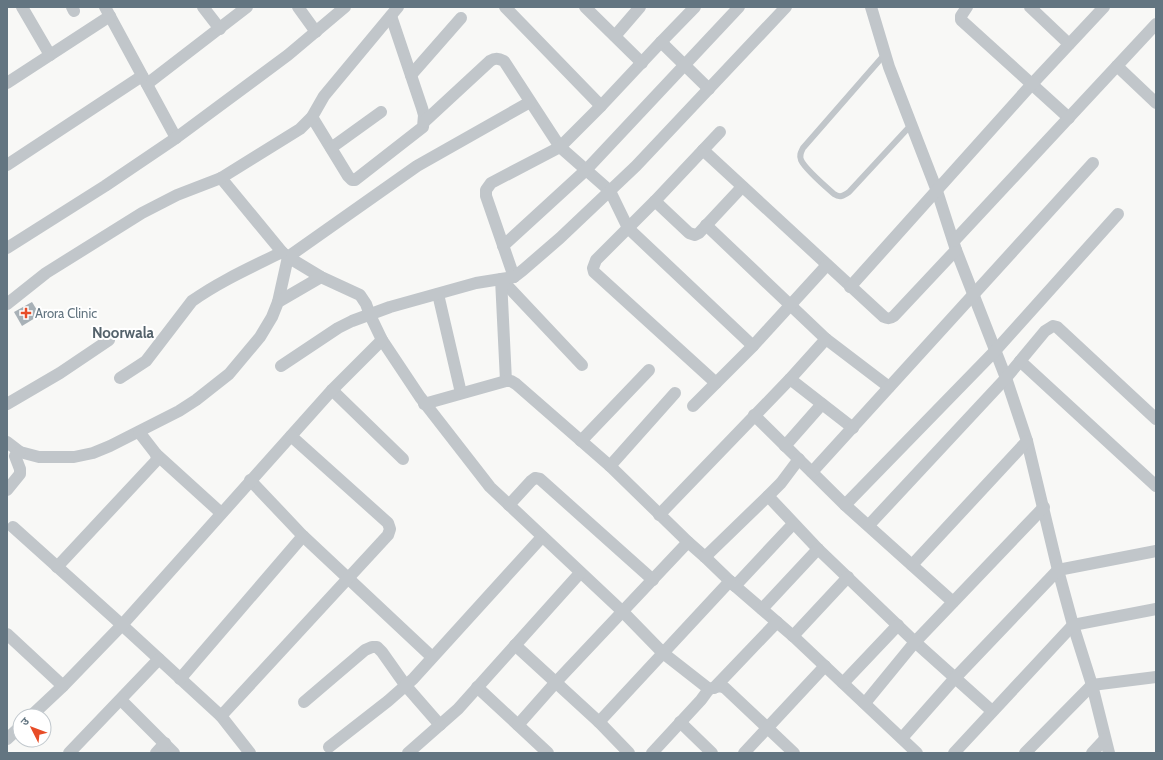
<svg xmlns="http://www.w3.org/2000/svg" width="1163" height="760" viewBox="0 0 1163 760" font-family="Cabin,'Noto Sans Devanagari',sans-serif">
  <rect width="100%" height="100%" fill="#f8f8f6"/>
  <polygon fill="#a8b1b7" points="32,302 40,315 22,326 14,312"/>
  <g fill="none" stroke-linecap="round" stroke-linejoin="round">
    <path stroke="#c1c6ca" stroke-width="6" d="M885 54 803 148C801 152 799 155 801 160 805 169 826 187 834 194 840 198 843 196 849 192L911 125"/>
    <g stroke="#c1c6ca" stroke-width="12">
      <polyline points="22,7 50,55"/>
      <polyline points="72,7 74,11"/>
      <polyline points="105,7 176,138"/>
      <polyline points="203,7 220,29"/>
      <polyline points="298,7 316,32"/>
      <polyline points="505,7 601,106"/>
      <polyline points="585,7 642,63"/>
      <polyline points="871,7 889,67 937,191 956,250 1006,378 1027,441 1058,570 1073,625 1092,685 1109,753"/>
      <polyline points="967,7 961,16 961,20 1069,118"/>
      <polyline points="1030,7 1069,44"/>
      <polyline points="615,36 640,7"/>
      <polyline points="661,42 709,89"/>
      <polyline points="1117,66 1156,103"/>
      <polyline points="411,75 461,18"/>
      <polyline points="7,83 110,16"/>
      <polyline points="147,84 247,7"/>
      <polyline points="312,117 348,176 352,180 355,180 423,127 424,115 422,108 391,16"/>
      <path d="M424 122 490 61C495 58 498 58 504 61L560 147 610 191 628 228 753 346"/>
      <polyline points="331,148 381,112"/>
      <path d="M703 150 884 317C888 319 890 319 894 316L956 250"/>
      <polyline points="7,165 142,76"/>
      <polyline points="221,178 282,252 288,257 321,277 360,295 366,304 370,315 382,340 420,397 490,487 623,612 663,653 709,689 701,700 652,753"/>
      <polyline points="655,201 689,233 695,235 699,233 742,187"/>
      <polyline points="706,225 826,339 889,387"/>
      <polyline points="954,241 1156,24"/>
      <polyline points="503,246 586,170 739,7"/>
      <polyline points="7,248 105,186 176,138 288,55 345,7"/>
      <polyline points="514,277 486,196 486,190 491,183 560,147 601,106 661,42 695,7"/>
      <polyline points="850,287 1032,84 1104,7"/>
      <polyline points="438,294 461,393"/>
      <polyline points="278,302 288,257 417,166 530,102"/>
      <polyline points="7,304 46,273 142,213 177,195 221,178 300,129 312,117 324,96 398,7"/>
      <polyline points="1020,361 1156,486"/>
      <polyline points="281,366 338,328 352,321 390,307 476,283 501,279 582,365"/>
      <path d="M120 378 146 361 192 301C220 281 252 267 282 252"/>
      <polyline points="790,379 853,428"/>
      <polyline points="506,381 501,279 514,277 523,270 560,238 636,166 786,7"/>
      <polyline points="716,383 594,272 593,268 596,260 655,201 720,132"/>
      <polyline points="332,390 403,459"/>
      <polyline points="7,404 60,373 109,340"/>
      <polyline points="424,404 506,381 511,381 516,384 610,466 688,542 705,557 735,586 793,636 917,753"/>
      <polyline points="693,406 753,346 827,265"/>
      <polyline points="754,415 845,505 953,602"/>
      <polyline points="581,441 649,370"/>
      <polyline points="7,442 20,452 39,457 74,457 93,453 110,446 179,411 196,400 229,374 260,337 272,317 278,302 321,277"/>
      <polyline points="785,446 822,404"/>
      <polyline points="156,454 221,513"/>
      <polyline points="610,466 675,393"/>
      <polyline points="812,472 1093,163"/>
      <polyline points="250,480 303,536 432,657"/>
      <polyline points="7,490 20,474 20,469 15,456 20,452"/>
      <polyline points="768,496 818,549 915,642 992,711"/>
      <polyline points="509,505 531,481 535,478 540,479 653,580"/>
      <polyline points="845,505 995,351 1118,214"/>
      <polyline points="659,515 790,379 826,339"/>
      <polyline points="869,525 1006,378 1045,331 1053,326 1057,327 1156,419"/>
      <polyline points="13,527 122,625 221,716 250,753"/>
      <polyline points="705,557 768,496 781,483 799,459"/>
      <polyline points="912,565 1027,441"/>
      <polyline points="57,567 155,462 157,459 156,454 139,432"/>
      <polyline points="735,586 793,524"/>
      <polyline points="762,609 818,549"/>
      <polyline points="7,634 63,686"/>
      <polyline points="793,636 848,577"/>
      <polyline points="515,645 599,722 629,753"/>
      <polyline points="180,679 303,536"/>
      <polyline points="843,683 898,625"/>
      <polyline points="477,687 548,753"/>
      <polyline points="714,688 777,622"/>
      <polyline points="709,689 720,686 725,688 794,753"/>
      <polyline points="121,700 174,753"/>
      <polyline points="304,702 365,650 372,647 377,647 382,652 406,686 440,725"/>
      <polyline points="865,703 915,642 1044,507"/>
      <polyline points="31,716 63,686 122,625 332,390 382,340"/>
      <polyline points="221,716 388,535 390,529 388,523 291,436"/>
      <polyline points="599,722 730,581"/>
      <polyline points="680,722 712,753"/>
      <polyline points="518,725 556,682 688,542"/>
      <polyline points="902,738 955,678 1058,570 1156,551"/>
      <polyline points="7,739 20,727"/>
      <polyline points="329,747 388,701 413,679 542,537"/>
      <polyline points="69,753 159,659"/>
      <polyline points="156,753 165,743"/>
      <polyline points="408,753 458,709 580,573"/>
      <polyline points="744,753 825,666"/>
      <polyline points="954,753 1073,625 1156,609"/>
      <polyline points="1025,753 1092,685 1156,677"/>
      <polyline points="1092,753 1105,739"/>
    </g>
  </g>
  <path fill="#e74c27" stroke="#fff" stroke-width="1.5" d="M24 307h4v4h4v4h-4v4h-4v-4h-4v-4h4z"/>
  <g text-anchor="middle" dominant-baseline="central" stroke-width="4" stroke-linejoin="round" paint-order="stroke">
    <g font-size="13" fill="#637581" stroke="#fff" text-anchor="start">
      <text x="35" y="313">Arora Clinic</text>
    </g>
    <g font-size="15" font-weight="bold" fill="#55636c" stroke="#fff">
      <text x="123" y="333">Noorwala</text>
    </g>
  </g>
  <rect width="1163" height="760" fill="none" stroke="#637581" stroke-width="16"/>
  <g transform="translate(32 728) rotate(312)"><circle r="19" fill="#ffffff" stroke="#c1c8cd"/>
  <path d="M0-3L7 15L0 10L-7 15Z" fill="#e74c27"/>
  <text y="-6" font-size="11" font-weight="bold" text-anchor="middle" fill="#637581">उ</text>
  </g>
</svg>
